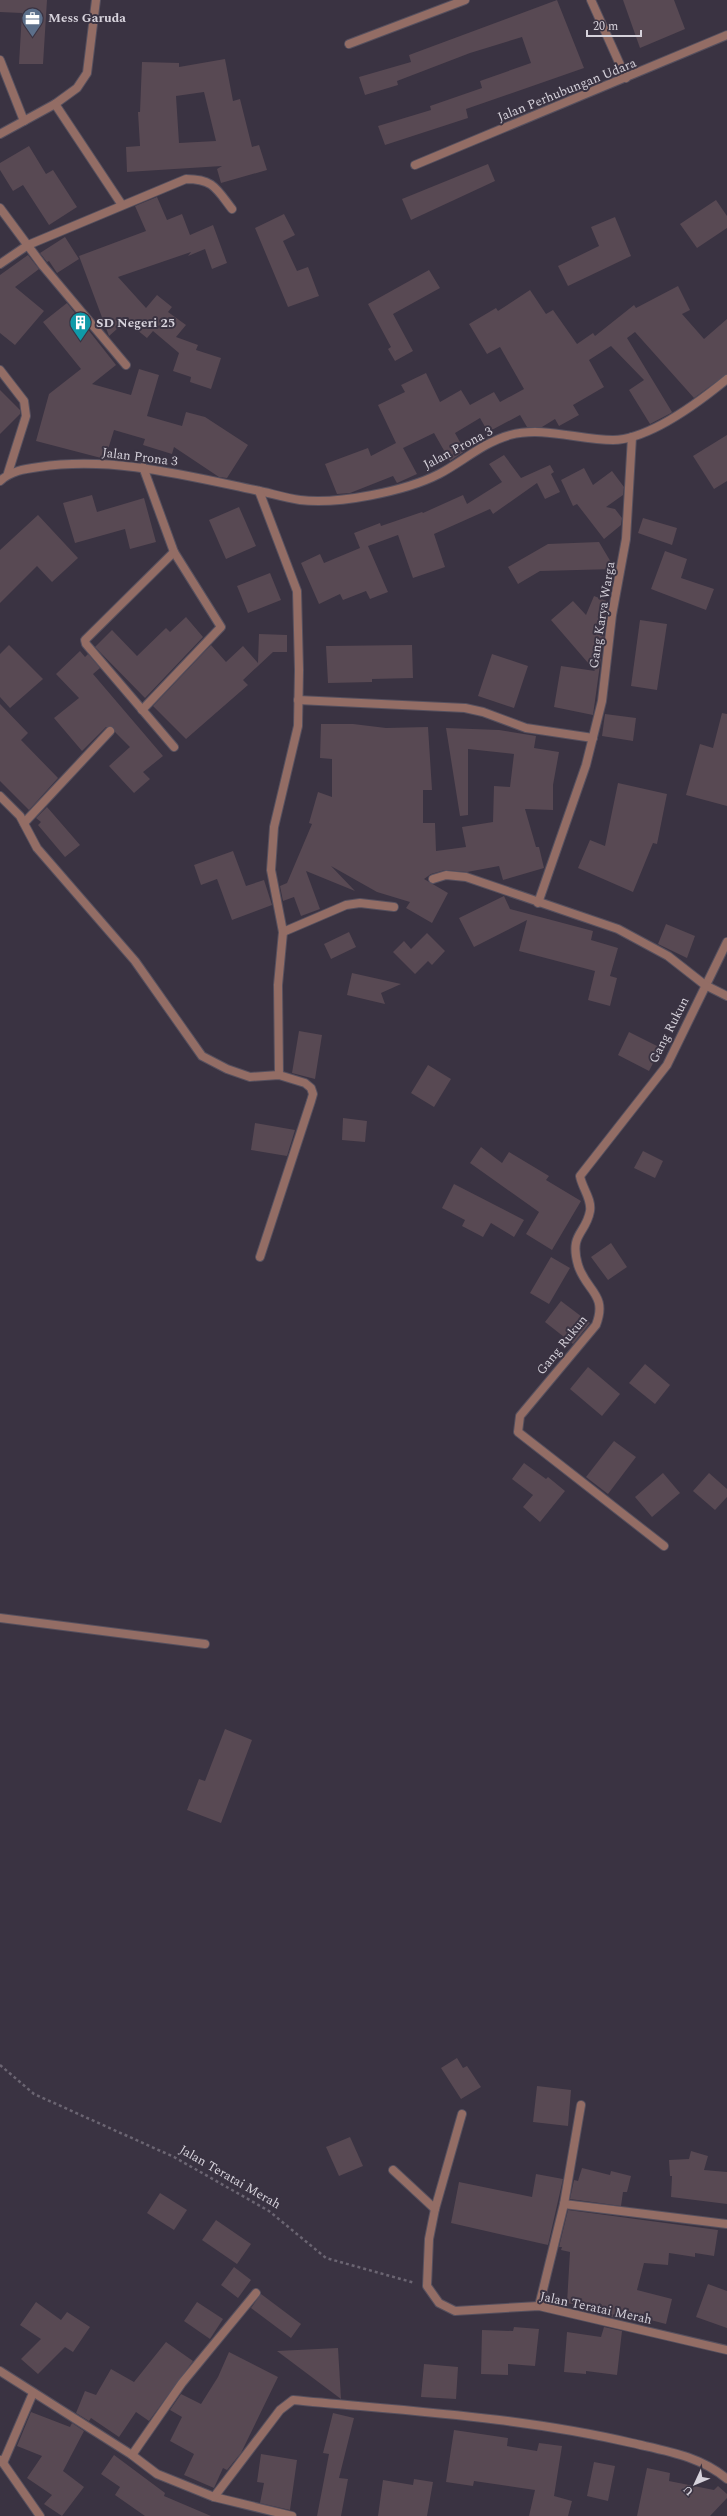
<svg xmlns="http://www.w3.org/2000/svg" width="727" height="2516" viewBox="0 0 727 2516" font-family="Spectral,serif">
  <rect width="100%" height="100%" fill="#3a3342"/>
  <g fill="#584953" fill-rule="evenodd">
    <polygon points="0,0 47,0 43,64 19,64 22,13 0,12"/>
    <polygon points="557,0 584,68 466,109 468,118 385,145 378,126 431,110 430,106 482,88 480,81 531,63 522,37 470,53 397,81 398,85 365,95 359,77 411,62 409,55"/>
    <polygon points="623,0 674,0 685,29 640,48"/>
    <path d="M225 59 233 101 240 99 252 147 259 145 267 170 221 183 217 169 222 166 127 172 126 147 140 146 138 112H140L142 62 179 63V67ZM204 92 216 141 179 143 176 96Z"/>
    <polygon points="29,146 46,174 53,170 77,207 49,225 23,185 13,191 0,170 0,163"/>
    <polygon points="488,164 495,181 411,220 402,199"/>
    <polygon points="157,197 167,220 182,214 190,235 213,225 227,263 212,269 205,249 188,256 191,252 118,277 146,308 157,295 172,307 168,312 186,325 176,337 198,345 196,350 221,358 211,389 190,382 191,377 173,371 179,353 153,331 147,338 126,321 109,336 79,256 146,231 135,206"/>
    <polygon points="716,200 727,216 727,228 697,248 680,224"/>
    <polygon points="284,214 295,235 283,241 297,271 308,267 319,296 288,307 255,228"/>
    <polygon points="615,217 631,256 568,286 558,266 599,246 591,227"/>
    <polygon points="65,237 79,259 57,273 49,261 47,262 40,253"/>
    <polygon points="28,255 39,269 15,287 44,311 15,345 0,333 0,275"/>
    <polygon points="429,270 440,288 393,314 413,351 395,361 388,349 391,347 368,304"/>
    <polygon points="678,286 690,310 682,314 704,339 727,319 727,374 694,398 635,332 627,338 672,412 671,413 650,424 629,390 644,380 611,346 589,360 604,387 573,405 579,415 559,426 555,419 542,427 527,427 520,415 488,432 480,418 455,433 465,451 450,461 434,433 403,448 417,474 397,483 393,476 350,493 337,494 325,464 368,448 371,456 396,443 378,405 405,392 401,385 426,373 440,402 461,390 470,405 494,392 500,402 524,389 500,347 487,354 469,324 496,308 498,311 530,290 546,314 553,310 577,344 593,333 595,336 634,305 636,308"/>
    <polygon points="67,303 116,365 92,384 131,395 139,369 159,375 147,416 182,426 186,412 205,417 248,445 227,478 219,477 174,447 172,454 143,445 145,439 114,430 105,459 36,441 49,394 81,369 43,322"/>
    <polygon points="0,390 20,410 20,414 0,434"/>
    <polygon points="727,435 727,481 714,489 693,456"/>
    <polygon points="504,455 521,478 550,465 554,472 551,474 560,492 545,499 537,483 493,514 490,509 434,534 445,567 413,578 398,535 368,546 388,592 370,599 366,591 343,600 340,594 319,604 301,563 320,554 324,563 360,548 354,533 380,523 381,526 422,512 423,513 463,495 467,504 502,482 489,464"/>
    <polygon points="584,468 593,485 612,471 624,487 623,495 606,507 615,509 622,518 621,525 604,539 577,504 573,506 561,480"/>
    <polygon points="92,495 97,512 144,498 156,542 130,549 125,529 75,543 63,503"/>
    <polygon points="239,507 256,546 226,559 209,520"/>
    <polygon points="38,515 78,558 52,582 37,566 0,603 0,550"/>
    <polygon points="643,518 677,528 672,545 638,533"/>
    <polygon points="599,542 615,569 540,571 518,584 508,567 548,544"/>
    <polygon points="665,551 687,559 681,578 714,589 706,610 651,589"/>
    <polygon points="270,573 281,600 248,613 237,586"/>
    <polygon points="594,596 609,602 606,620 600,636 604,636 593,715 554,707 561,666 595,671 551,620 573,601 586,615"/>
    <polygon points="186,617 203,637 145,698 95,647 112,630 137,656 166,628 170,632"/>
    <polygon points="640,620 667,624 657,690 631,686"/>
    <polygon points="259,634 287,635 287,652 273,652 243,680 248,685 186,739 153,706 211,645 226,662 243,646 258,663"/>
    <polygon points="9,645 43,679 10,708 0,697 0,654"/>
    <polygon points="412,645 413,678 372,679 372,682 328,683 326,646"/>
    <polygon points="80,651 85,657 88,654 100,668 93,674 163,756 143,772 150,779 134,793 109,766 130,747 115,732 113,727 106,727 82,751 54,718 79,698 56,674"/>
    <polygon points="492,654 528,666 514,708 478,696"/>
    <polygon points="0,704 28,733 21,740 58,778 29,810 0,781"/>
    <polygon points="722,713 727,714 727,806 686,795 700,744 713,748"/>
    <polygon points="605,714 636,718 633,741 602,736"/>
    <polygon points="321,724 353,724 386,728 428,727 432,790 423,790 423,823 435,823 436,851 466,847 462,827 493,822 494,786 510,787 514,754 468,749 468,815 460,816 446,728 499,730 536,736 534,748 559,752 553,785 553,810 525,809 536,847 539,847 544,868 503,880 499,866 467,872 445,870 431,874 424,879 448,893 432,923 406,908 410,902 377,892 331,866 355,891 306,871 320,909 301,916 294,897 283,901 280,886 287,883 312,824 309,823 318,792 332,797 332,759 320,758"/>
    <polygon points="618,783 667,794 657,844 653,843 633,892 578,868 590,840 605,846"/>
    <polygon points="47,807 80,845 65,857 38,825 41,822 36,818"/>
    <polygon points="233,851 246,886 264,880 272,905 232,920 217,879 201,885 194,865"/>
    <polygon points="504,896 510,909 593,931 591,940 618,948 610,976 617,978 610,1006 588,1000 595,971 519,951 527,920 474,947 459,918"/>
    <polygon points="666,924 695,936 687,958 658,944"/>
    <polygon points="349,932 356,947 331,959 324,944"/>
    <polygon points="427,933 445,951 432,965 428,961 415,974 393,952 404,941 411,949"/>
    <polygon points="352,973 401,984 381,993 385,1004 347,995"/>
    <polygon points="299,1031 322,1035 315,1079 292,1073"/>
    <polygon points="629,1032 661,1048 649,1071 618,1055"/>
    <polygon points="428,1065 451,1079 434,1107 411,1093"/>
    <polygon points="343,1118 367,1121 365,1142 342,1140"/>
    <polygon points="255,1123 295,1130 287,1156 251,1150"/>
    <polygon points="481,1147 502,1163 509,1152 549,1176 546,1180 581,1201 552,1250 526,1234 539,1212 470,1163"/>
    <polygon points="643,1151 663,1161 655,1178 634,1168"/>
    <polygon points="454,1184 524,1220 514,1237 491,1223 483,1237 462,1226 465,1220 442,1208"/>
    <polygon points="611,1243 627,1267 608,1280 591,1257"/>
    <polygon points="551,1257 570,1268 549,1304 530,1293"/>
    <polygon points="561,1301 590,1323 573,1344 545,1322"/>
    <polygon points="645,1364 670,1385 655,1404 629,1383"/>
    <polygon points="588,1367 620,1394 602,1416 570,1389"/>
    <polygon points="614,1441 636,1457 608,1494 586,1477"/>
    <polygon points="524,1463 546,1479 548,1477 565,1491 540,1522 523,1507 533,1495 512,1479"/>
    <polygon points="663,1473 680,1493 652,1517 635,1497"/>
    <polygon points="709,1473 727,1489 727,1497 715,1510 693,1491"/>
    <polygon points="225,1729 252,1740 221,1823 187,1810 199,1779 205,1781"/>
    <polygon points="457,2058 463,2068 467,2066 481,2087 461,2099 441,2068"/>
    <polygon points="537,2086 571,2090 568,2126 533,2122"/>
    <polygon points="350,2137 363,2166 339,2176 326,2147"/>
    <polygon points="691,2151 708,2156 704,2170 727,2172 727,2204 671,2197 672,2176 670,2176 669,2160 689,2159"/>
    <polygon points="582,2168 610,2175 611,2171 631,2176 627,2192 623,2192 621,2206 570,2199 574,2180 578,2181"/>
    <polygon points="536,2174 563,2179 548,2245 451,2223 459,2182 532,2197"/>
    <polygon points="160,2193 187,2210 174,2230 147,2213"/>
    <polygon points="568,2210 718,2230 714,2256 695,2253 695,2257 669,2253 668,2265 644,2263 637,2290 672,2299 666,2324 631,2315 631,2318 624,2316 624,2320 606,2316 608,2310 567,2303 570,2252 561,2250 562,2247 559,2247"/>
    <polygon points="216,2220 251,2244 237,2264 202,2240"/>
    <polygon points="234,2267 251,2280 238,2298 221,2285"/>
    <polygon points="708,2284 727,2291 727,2328 696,2317"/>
    <polygon points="261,2294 301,2324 291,2338 251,2308"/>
    <polygon points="36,2302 61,2320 67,2312 90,2327 73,2352 65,2347 38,2374 21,2359 41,2339 20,2325"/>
    <polygon points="197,2302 223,2319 210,2339 184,2321"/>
    <polygon points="514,2327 539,2329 535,2366 508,2364 508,2375 481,2374 482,2330 513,2331"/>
    <polygon points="604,2327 622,2331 617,2375 586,2371 586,2374 564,2372 567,2332 601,2337"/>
    <polygon points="166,2342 193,2361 149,2421 136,2412 119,2437 91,2418 89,2421 76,2413 85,2391 96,2395 111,2369 134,2382"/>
    <polygon points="338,2348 341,2399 277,2351"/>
    <polygon points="229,2352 278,2377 241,2453 227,2470 223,2468 214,2488 184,2475 194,2454 170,2441 182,2417 170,2410 181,2394 201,2404 218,2377"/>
    <polygon points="424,2364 458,2367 456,2399 421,2397"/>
    <polygon points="31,2412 70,2427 72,2423 84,2431 63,2471 84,2487 62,2516 44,2504 52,2495 27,2478 42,2456 17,2446"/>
    <polygon points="333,2413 354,2418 339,2478 348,2479 341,2516 317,2516 329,2454 323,2453"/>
    <polygon points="454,2430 508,2438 507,2446 537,2451 539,2443 562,2446 554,2496 572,2501 568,2516 529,2516 535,2490 474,2481 473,2486 446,2482"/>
    <polygon points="261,2454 297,2460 290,2510 260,2503 264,2483 257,2482"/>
    <polygon points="114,2455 165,2493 164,2496 211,2516 145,2516 115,2495 120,2487 101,2474"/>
    <polygon points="594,2462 615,2466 608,2501 587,2496"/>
    <polygon points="647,2468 670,2473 669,2481 714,2490 718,2486 727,2494 727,2498 710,2516 637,2516"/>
    <polygon points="414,2479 433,2482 427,2516 378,2516 383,2480 413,2485"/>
  </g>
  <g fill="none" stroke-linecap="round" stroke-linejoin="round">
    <defs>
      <g id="lane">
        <polyline points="298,700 465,708 483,712 526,728 593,738"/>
        <polyline points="538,903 586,765 602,701 612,615 626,539 632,437"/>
        <path d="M664 1546 518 1432 520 1416 596 1325C608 1294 586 1291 578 1265 569 1233 586 1234 590 1211 592 1199 582 1188 580 1176L667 1065 727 942"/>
        <polyline points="0,1618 205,1644"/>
      </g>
      <g id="street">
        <polyline points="591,0 626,78"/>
        <polyline points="349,44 465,0"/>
        <polyline points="0,60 24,121"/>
        <polyline points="55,104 77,88 87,73 96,0"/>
        <polyline points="0,134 55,104 122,205"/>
        <polyline points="415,165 727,35"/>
        <polyline points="0,208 43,266 126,365"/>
        <path d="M0 264 28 245 186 179C213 179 216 188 232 209"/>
        <polyline points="0,370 24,401 26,416 8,473"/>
        <path d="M0 481C11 471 24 469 39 467 111 456 184 475 255 490 270 493 285 498 300 500 337 505 406 491 439 474 462 462 484 442 510 435 543 426 579 440 613 440 650 439 699 402 727 379"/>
        <polyline points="259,491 297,591 299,670 298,726 274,827 271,870 283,932 278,985 279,1075"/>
        <polyline points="142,710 221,627 174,552 143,467"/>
        <polyline points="174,747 86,644 85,640 174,552"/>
        <polyline points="0,796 20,816 37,848 135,961 202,1056 227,1069 250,1077 279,1075 305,1083 311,1088 313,1094 311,1101 260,1257"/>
        <polyline points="24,823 110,731"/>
        <polyline points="433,879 446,875 466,877 618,929 668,956 705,985 727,996"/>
        <polyline points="283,932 346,905 360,903 394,907"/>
        <polyline points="462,2114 435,2209 429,2239 427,2286 439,2303 455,2311 539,2306 727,2350"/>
        <polyline points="393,2170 435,2209"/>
        <polyline points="564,2204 727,2224"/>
        <polyline points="539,2306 564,2204 581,2105"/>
        <polyline points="0,2371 132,2455 157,2474 214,2497 292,2516"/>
        <polyline points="132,2455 182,2383 256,2293"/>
        <polyline points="1,2460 40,2516"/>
        <polyline points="3,2463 33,2393"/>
        <path d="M214 2497 280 2410 293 2400C407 2411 521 2417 632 2443 666 2451 700 2456 727 2479"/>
      </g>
    </defs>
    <use href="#lane" stroke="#56505e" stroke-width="10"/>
    <use href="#street" stroke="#56505e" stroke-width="10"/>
    <polyline stroke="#6b6572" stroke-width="2.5" stroke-dasharray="3 3" stroke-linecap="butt" points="0,2065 34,2094 174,2157 269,2211 326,2258 415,2283"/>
    <use href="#lane" stroke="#936d65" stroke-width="8"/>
    <use href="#street" stroke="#936d65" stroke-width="8"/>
  </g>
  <defs>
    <symbol id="office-pin" viewBox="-11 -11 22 30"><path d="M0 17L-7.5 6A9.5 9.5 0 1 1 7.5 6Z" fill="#5c6f8a" stroke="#3a3342"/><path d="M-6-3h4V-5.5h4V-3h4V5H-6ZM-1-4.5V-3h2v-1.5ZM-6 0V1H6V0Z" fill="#fff"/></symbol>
    <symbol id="building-pin" viewBox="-11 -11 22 30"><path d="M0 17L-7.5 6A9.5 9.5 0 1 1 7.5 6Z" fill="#0f9aa8" stroke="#3a3342"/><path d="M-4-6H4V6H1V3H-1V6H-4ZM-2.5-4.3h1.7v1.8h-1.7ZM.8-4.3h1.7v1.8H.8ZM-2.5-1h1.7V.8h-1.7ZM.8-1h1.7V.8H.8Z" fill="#fff"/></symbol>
  </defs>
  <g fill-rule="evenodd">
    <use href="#office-pin" x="20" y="6" width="25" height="34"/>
    <use href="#building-pin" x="68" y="310" width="25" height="34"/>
  </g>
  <g text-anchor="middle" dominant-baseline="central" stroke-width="4" stroke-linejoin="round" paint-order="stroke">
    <g font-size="13" font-weight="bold" fill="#d6d2db" stroke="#3a3342" text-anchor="start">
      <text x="48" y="18">Mess Garuda</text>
      <text x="96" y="323">SD Negeri 25</text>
    </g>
    <g font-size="13" fill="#d6d2db" stroke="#3a3342">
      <text transform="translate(567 90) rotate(-22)">Jalan Perhubungan Udara</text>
      <text transform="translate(458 448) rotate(-28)">Jalan Prona 3</text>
      <text transform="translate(140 457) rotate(7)">Jalan Prona 3</text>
      <text transform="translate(602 615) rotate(-81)">Gang Karya Warga</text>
      <text transform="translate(669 1030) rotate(-63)">Gang Rukun</text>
      <text transform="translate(562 1345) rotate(-51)">Gang Rukun</text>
      <text transform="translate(230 2177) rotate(30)">Jalan Teratai Merah</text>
      <text transform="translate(596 2308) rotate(12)">Jalan Teratai Merah</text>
    </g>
  </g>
  <g transform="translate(695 2484) rotate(226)" stroke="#3a3342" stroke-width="3" paint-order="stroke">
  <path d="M0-3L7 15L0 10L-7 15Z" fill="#d6d2db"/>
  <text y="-6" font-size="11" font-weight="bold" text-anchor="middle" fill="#d6d2db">U</text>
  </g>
  <path d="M587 30v6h54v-6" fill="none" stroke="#d6d2db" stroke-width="2"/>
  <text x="593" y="30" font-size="12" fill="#d6d2db" stroke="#3a3342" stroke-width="3" paint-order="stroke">20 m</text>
</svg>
